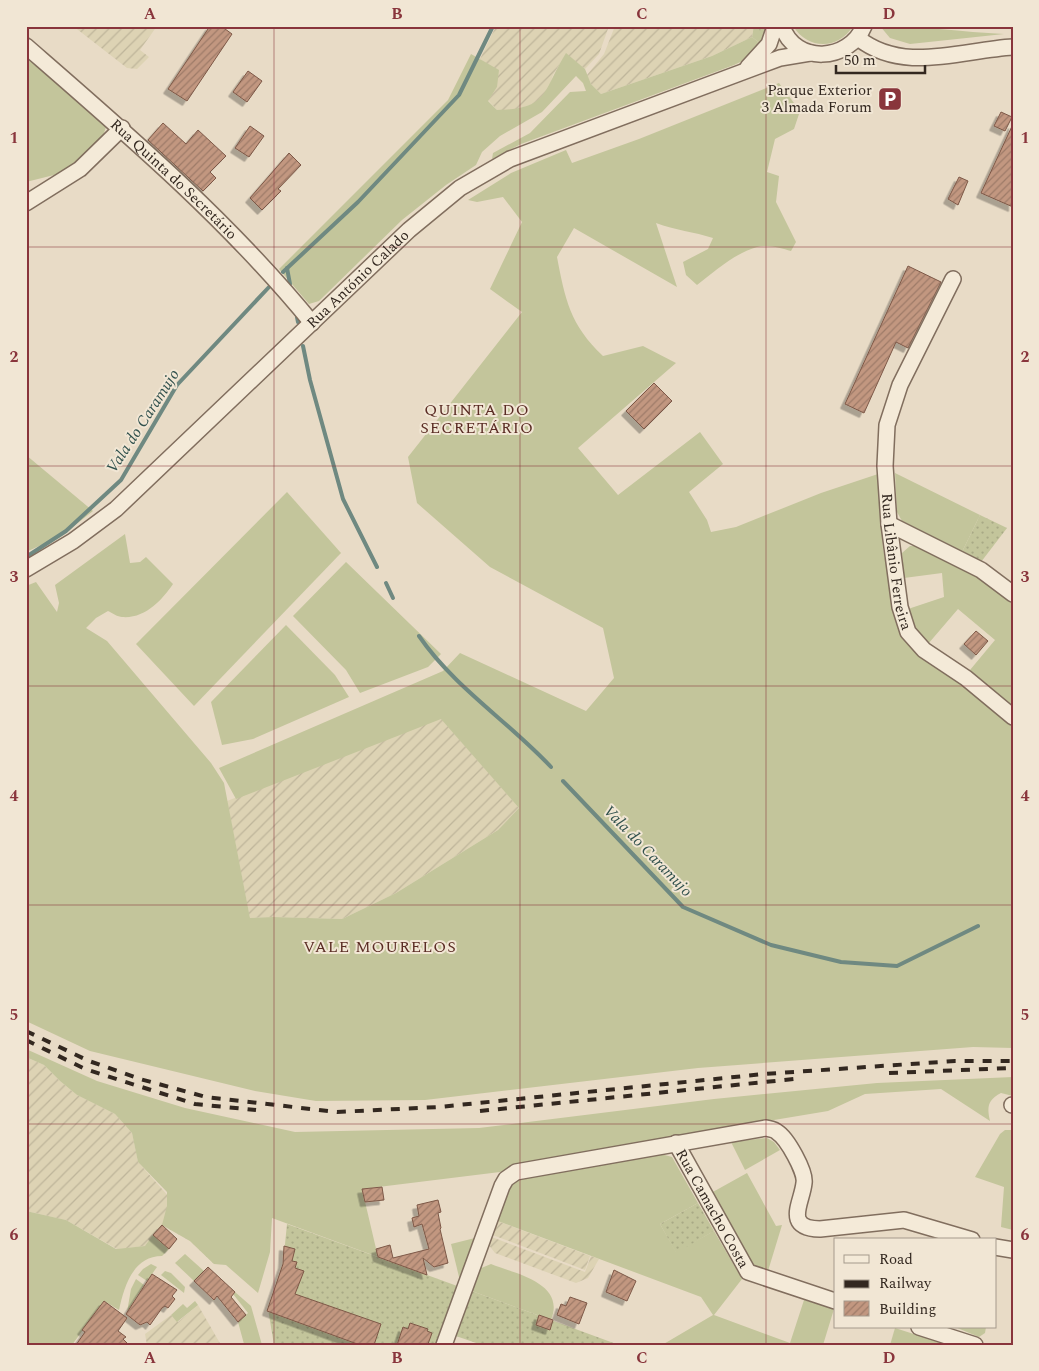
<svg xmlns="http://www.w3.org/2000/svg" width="1039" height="1371" viewBox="0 0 1039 1371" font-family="Spectral,serif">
  <defs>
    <pattern id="farmland-furrows" width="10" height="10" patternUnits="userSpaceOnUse" patternTransform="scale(1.25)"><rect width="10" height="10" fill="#ddd3b4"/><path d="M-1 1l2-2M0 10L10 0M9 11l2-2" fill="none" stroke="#beb59a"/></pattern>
    <pattern id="forest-crowns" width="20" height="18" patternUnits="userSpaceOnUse" patternTransform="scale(1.25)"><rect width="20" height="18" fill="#c3c59b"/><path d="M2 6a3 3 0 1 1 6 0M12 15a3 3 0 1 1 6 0" fill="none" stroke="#a8a985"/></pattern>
    <pattern id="garden-dots" width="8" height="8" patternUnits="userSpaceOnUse" patternTransform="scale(1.25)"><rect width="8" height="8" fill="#c3c59b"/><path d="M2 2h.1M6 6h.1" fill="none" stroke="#a8a985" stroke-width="1.8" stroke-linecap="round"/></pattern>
    <pattern id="building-hatch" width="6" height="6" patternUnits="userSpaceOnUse" patternTransform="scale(1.25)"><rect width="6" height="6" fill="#c29780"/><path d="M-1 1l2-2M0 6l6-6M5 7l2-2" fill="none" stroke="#9e7b68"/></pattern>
    <filter id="shadow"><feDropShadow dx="-4.5" dy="4.5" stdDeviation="0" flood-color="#0004"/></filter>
  </defs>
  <rect width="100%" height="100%" fill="#e8dbc6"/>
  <g fill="url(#farmland-furrows)">
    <polygon points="73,26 157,26 140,50 149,57 137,69 127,68"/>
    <polygon points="496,26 609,26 599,54 585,69 566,54 553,75 548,91 536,103 515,110 497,110 488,100 497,87 496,76 480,59"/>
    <polygon points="615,26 754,26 752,37 712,56 601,94 591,84 587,75 604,54"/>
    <polygon points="441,718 519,808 498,830 396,893 342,919 273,917 250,918 227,801"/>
    <polygon points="26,1057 44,1065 60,1081 77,1095 115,1114 132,1133 138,1162 186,1216 214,1264 190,1241 162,1225 146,1246 117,1249 66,1220 26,1211"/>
    <polygon points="495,1220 590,1256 585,1270 490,1234"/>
    <polygon points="489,1236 585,1272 591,1256 599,1259 588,1278 576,1283 495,1253 488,1244"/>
    <polygon points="198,1305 221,1345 147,1345 145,1334 171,1315 178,1322"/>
  </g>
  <g fill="#c3c59b">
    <path d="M793 26H853C838 50 808 50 793 26Z"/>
    <path d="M880 26C922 26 962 32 1004 34L910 44 890 38Z"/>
    <path d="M752 37 762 45 747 59 734 65 521 144 492 159 493 153 530 133 570 92 586 91 583 83 576 76 542 112 500 136 482 152 476 165 446 185 402 220 319 301 309 304 279 269 448 100 471 54 499 70 497 87 488 101 497 110C550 109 542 91 566 53L585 69 591 84 601 94 712 56Z"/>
    <polygon points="26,55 107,124 102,139 66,172 26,182"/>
    <path d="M779 83 800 111 794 129 775 139 767 172 779 176 776 202 796 242 791 251C781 248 768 244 757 247 735 253 714 272 697 285L686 275 683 262 708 249 713 238C694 232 675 230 656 223L677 287 574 228 557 257C565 299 570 325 603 356L643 346 676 363 578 448 618 495 700 432 723 464 689 492 707 520 711 532 736 527 821 493 878 474 883 549 900 633 913 650 941 665 1013 722V1048L973 1047 698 1068 425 1100 316 1101 255 1091 90 1051 26 1021V586L36 582 57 612 59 603 55 585 125 534 130 563 140 562 146 557 173 584C162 600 145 619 122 617 118 617 112 613 108 611L96 618 86 628 107 641 211 763 224 783 250 918 273 917 342 919 396 893 498 830 519 808 441 719 236 799 219 768 443 671 460 653 586 711 614 678 603 628 490 567 417 503 408 457 522 312 490 289 522 222 503 197 477 202 468 200 511 173 566 150 572 163 639 139Z"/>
    <polygon points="26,455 93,511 61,536 26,552"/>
    <polygon points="895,473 980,515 962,552 902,521 897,512"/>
    <polygon points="287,492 341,553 194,706 136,644"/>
    <polygon points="910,546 917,546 973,574 1013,604 1013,706 970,670 995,640 958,609 928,644 916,631 908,609 944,597 942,573 904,578 902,553"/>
    <polygon points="346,562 441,654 428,667 360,693 346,670 293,616"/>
    <polygon points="286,625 335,675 349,697 253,739 222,745 211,702"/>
    <path d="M26 1049 97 1081 185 1108 295 1132 479 1128 714 1099 877 1083 1013 1077V1096L1001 1093C987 1100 987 1108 990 1121L941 1089 865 1094 828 1111 612 1147 608 1150 500 1172 362 1189 378 1257 272 1218 270 1252 258 1293 226 1265 214 1264 190 1241 162 1225 167 1206V1192L138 1162 132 1133 115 1114 77 1095 60 1081 44 1065 26 1057Z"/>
    <polygon points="1005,1130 1013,1130 1013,1230 1001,1227 1004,1187 975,1177 1000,1134"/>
    <polygon points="767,1138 774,1142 780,1150 745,1170 731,1142"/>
    <polygon points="661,1154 672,1157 698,1203 660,1224 676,1252 714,1231 742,1279 714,1315 790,1343 804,1300 834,1309 823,1345 662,1345 713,1315 701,1297 495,1220 511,1180"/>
    <polygon points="747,1173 776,1226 782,1225 768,1271 753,1265 711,1193"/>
    <path d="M26 1211 66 1220 116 1249 145 1246 153 1235 169 1249 162 1256C133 1256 124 1287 119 1310L104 1301 72 1345H26Z"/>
    <polygon points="475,1238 477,1242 461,1285 451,1244"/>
    <polygon points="185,1254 204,1271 194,1281 175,1263"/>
    <polygon points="151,1264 157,1267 147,1281 138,1275 143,1269"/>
    <path d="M491 1264C516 1274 566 1283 551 1320L469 1290 479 1269Z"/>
    <polygon points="165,1271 171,1273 185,1287 184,1293 161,1275"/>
    <polygon points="136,1279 144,1285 127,1312 131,1289"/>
    <polygon points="235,1292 251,1306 262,1345 244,1344 238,1322 248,1313 233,1294"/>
    <polygon points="195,1301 198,1305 177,1322 171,1315 183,1304 187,1308"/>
    <polygon points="955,1327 986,1327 985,1333 979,1337"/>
    <polygon points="895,1328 948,1345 890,1345"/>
  </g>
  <polygon fill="url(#forest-crowns)" points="754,26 769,26 762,45 752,37"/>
  <g fill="url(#garden-dots)">
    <polygon points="980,515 1007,528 981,562 962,552"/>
    <polygon points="698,1203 714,1231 676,1253 660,1224"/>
    <polygon points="287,1224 460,1287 439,1345 274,1345 268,1309 283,1264"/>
    <polygon points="469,1290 619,1345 482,1345 453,1335"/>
  </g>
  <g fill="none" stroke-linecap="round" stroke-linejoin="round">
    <g stroke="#6f8981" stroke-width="4">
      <polyline points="287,268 290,284"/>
      <polyline points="283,272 358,202 459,95 493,26"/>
      <polyline points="297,317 298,322"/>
      <polyline points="303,346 310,380 343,499 377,567"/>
      <polyline points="26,557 66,531 121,480 177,385 270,286"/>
      <polyline points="386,583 393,598"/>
      <path d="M419 636C454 687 509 722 551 767"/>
      <polyline points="563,781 683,907 771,945 841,962 897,966 978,926"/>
    </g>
  </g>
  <g fill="url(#building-hatch)" stroke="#7d5847" filter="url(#shadow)">
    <polygon points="210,26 221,26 232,34 187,101 168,89"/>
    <polygon points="248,71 262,81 247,102 233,92"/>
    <polygon points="1001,112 1012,117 1005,131 994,126"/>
    <polygon points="163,123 186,144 198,130 226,156 210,172 216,178 203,191 148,140"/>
    <polygon points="1013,124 1013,207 981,193"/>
    <polygon points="250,126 264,136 249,157 235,148"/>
    <polygon points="289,153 301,165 278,189 281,191 262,210 250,198"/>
    <polygon points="959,177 968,181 958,205 948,199"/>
    <polygon points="908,266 941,282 908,348 896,342 864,413 845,404"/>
    <polygon points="654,383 672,401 644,429 626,411"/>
    <polygon points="976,631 988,641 976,655 964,644"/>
    <polygon points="382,1187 384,1200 365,1202 362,1189"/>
    <polygon points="438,1200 441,1212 438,1213 441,1228 440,1229 448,1263 434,1267 423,1258 427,1275 378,1257 376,1249 390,1245 393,1258 429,1249 422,1224 414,1227 412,1218 419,1216 417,1205"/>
    <polygon points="162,1225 177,1239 169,1249 153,1235"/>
    <polygon points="284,1246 295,1249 292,1261 297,1262 295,1268 304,1271 295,1294 381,1324 374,1345 360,1345 267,1311 283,1264"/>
    <polygon points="208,1267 235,1292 231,1297 246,1315 238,1322 217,1296 214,1300 194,1281"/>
    <polygon points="614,1270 636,1281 627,1301 606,1292"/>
    <polygon points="152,1274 177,1290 172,1296 175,1299 168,1308 165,1306 162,1308 150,1325 147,1322 140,1325 126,1314"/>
    <polygon points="570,1297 587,1303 579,1324 557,1315 561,1304 566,1306"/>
    <polygon points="104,1301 127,1318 118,1331 126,1337 123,1339 129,1345 76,1345 85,1332 82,1330"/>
    <polygon points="539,1315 553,1320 550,1330 536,1325"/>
    <polygon points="410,1323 428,1329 427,1331 432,1333 428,1344 397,1345 403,1327 408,1329"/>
  </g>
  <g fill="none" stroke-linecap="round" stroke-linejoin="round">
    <defs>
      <g id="minor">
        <path d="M782 26C795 65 849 62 864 26"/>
        <path d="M858 38C903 74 961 50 1013 47"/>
        <path id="s1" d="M26 46C126 133 228 220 312 323"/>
        <polyline points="748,67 769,44 775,26"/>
        <polyline points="26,203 80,169 122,128"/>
        <path id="s2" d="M953 279 900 385 887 425 885 466 889 524 900 607 908 632 924 650 966 678 1013 717"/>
        <polyline points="889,524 981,570 1013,594"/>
        <path id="s3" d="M26 569 73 541 116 509 409 230 460 188 510 159 780 58 810 53"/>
        <polyline points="1012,1105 1013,1105"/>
        <path id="s4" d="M676 1143 748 1272 835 1301"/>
        <polyline points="995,1247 1013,1250"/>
        <polyline points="919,1327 975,1345"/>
        <path d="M444 1345 502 1186 506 1179 516 1172 766 1128C770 1129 774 1129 777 1132 787 1138 806 1172 804 1183 802 1203 783 1228 820 1229L904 1220 972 1240"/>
      </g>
    </defs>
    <use href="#minor" stroke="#816e5e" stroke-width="18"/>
    <use href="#minor" stroke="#f4ead8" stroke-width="15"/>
    <g stroke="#332820" stroke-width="4" stroke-dasharray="9 9" stroke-linecap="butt">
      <polyline points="26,1031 89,1061 140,1079 206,1097 337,1112 439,1107 764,1074 955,1061 1013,1061"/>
      <polyline points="26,1040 85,1069 195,1104 256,1110"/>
      <polyline points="889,1073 1011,1068"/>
      <polyline points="480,1111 794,1079"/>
    </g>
  </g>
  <path fill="none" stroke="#89353c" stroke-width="1" stroke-opacity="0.55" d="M274 26V1345M520 26V1345M766 26V1345M26 247H1013M26 466H1013M26 686H1013M26 905H1013M26 1124H1013"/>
  <defs>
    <symbol id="parking-square" viewBox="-11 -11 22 22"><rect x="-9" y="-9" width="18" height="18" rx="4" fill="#89353c" stroke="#f1e6d4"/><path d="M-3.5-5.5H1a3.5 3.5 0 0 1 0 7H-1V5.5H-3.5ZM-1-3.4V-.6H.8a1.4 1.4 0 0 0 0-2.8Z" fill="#fff"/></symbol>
  </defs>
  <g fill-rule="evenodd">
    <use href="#parking-square" x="876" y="85" width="28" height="28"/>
  </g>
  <g text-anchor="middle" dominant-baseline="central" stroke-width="4" stroke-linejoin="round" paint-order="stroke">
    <g font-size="15" fill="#332820" stroke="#f1e6d4" text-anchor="end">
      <text x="872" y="90">Parque Exterior<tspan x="872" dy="17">3 Almada Forum</tspan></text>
    </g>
    <g font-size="15" fill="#332820" stroke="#f1e6d4">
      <text stroke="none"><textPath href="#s1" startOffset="199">Rua Quinta do Secretário</textPath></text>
      <text stroke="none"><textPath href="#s3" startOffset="442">Rua António Calado</textPath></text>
      <text stroke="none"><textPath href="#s2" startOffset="298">Rua Libânio Ferreira</textPath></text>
      <text stroke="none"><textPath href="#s4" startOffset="75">Rua Camacho Costa</textPath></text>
    </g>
    <g font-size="16" letter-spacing="1" fill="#5a2c24" stroke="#f1e6d4">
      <text x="477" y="410">QUINTA DO<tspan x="477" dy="18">SECRETÁRIO</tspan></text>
      <text x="380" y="947">VALE MOURELOS</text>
    </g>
    <g font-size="16" font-style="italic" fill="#31514d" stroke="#f1e6d4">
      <text transform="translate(143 421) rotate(-57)">Vala do Caramujo</text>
      <text transform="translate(648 851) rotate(46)">Vala do Caramujo</text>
    </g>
  </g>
  <rect width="1039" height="1371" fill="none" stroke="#f1e6d4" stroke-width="55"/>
  <rect x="834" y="1238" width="162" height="90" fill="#f1e6d4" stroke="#a59a8c"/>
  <rect x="844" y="1255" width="25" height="8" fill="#f4ead8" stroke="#a59a8c"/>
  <text x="879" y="1264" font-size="15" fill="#332820">Road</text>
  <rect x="844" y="1280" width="25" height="8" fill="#332820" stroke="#a59a8c"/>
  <text x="879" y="1288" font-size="15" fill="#332820">Railway</text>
  <rect x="844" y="1301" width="25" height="15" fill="url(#building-hatch)" stroke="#a59a8c"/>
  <text x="879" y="1314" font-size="15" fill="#332820">Building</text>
  <path d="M836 65v8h89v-8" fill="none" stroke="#332820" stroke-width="2.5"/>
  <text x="844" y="65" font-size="15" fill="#332820" stroke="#f1e6d4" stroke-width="4" paint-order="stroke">50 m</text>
  <rect x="28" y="28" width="984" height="1316" fill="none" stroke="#89353c" stroke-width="2"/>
  <g font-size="16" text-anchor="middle" font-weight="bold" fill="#89353c">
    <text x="150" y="19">A</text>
    <text x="397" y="19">B</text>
    <text x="642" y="19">C</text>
    <text x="889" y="19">D</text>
    <text x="14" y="143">1</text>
    <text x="1025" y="143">1</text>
    <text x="14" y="362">2</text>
    <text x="1025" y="362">2</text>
    <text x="14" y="582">3</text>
    <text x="1025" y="582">3</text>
    <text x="14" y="801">4</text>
    <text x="1025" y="801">4</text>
    <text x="14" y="1020">5</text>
    <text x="1025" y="1020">5</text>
    <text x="14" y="1240">6</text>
    <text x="1025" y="1240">6</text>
    <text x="150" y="1363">A</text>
    <text x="397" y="1363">B</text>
    <text x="642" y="1363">C</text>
    <text x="889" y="1363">D</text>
  </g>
</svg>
